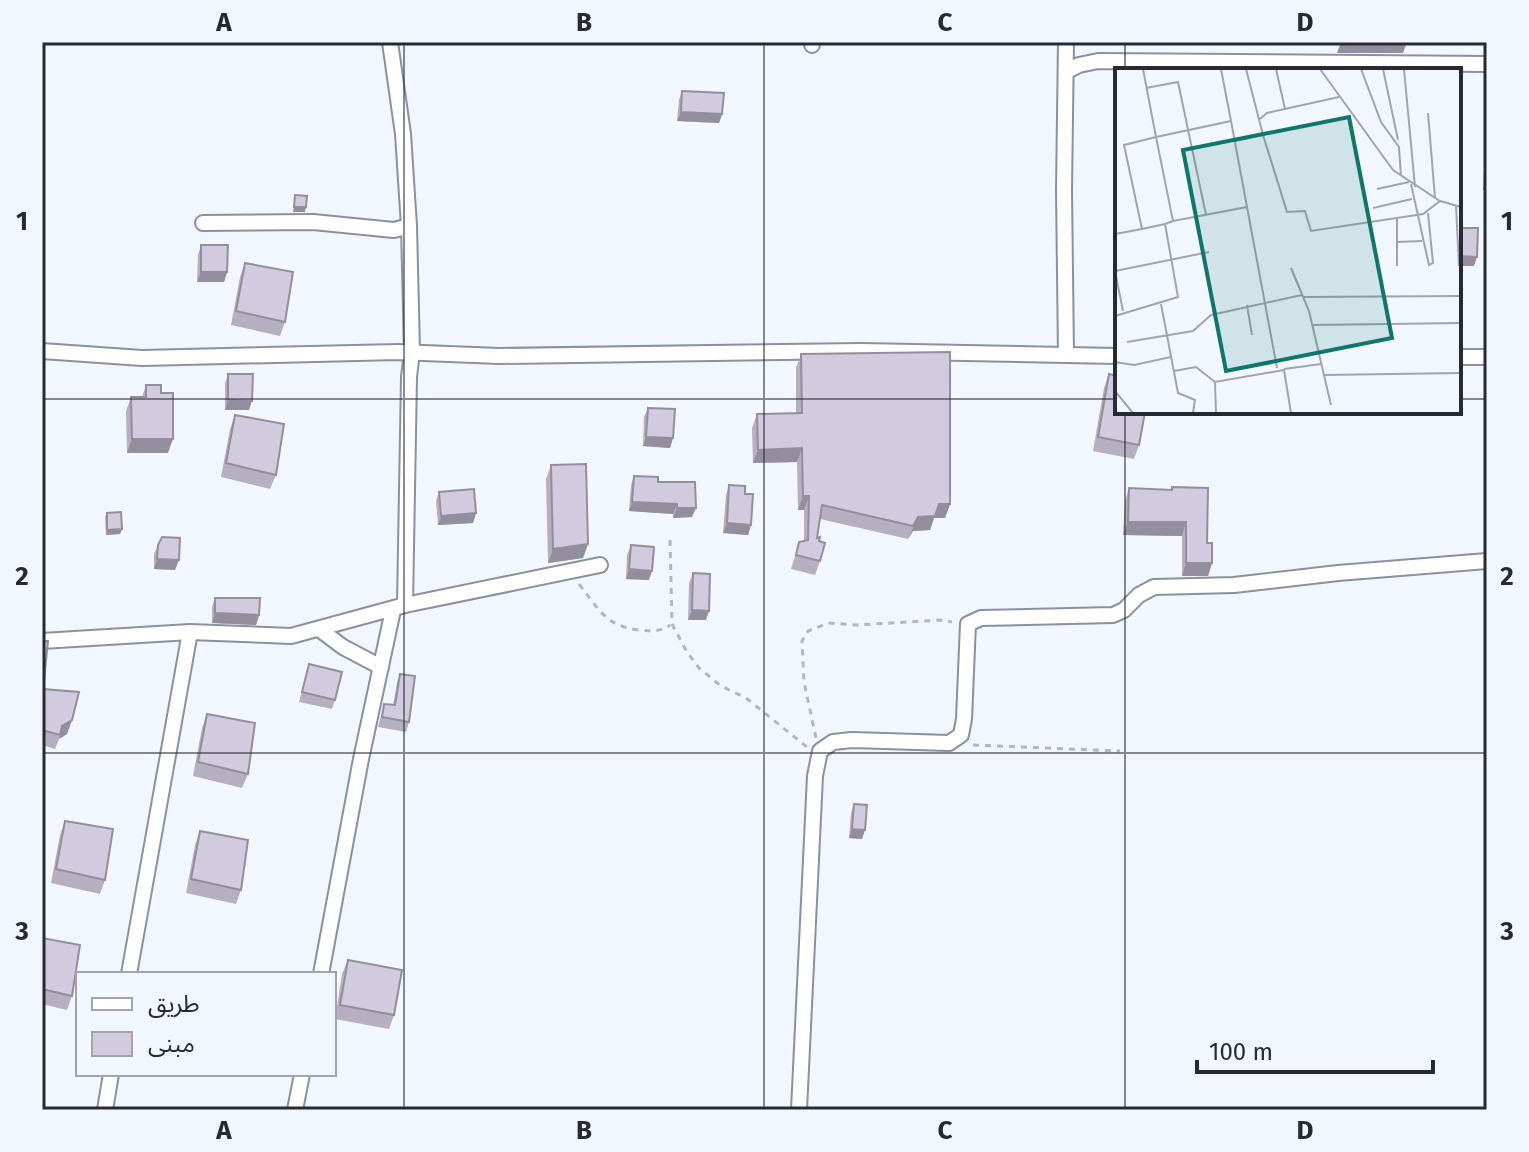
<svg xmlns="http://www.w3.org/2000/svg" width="1529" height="1152" viewBox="0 0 1529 1152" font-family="'Fira Sans','Noto Sans Arabic',sans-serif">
  <rect width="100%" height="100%" fill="#f2f6fe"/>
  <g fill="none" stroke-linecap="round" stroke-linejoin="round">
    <defs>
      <g id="street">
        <polyline points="390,42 403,134 409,226 412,352 409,377 405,605"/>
        <polyline points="812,42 812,45"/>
        <polyline points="1067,71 1079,65 1098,61 1487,64"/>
        <polyline points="203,223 313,222 394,230 409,226"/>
        <polyline points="42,351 142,358 398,352 499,356 861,351 1117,356"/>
        <polyline points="1066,355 1064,190 1066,42"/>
        <polyline points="1459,357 1487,357"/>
        <polyline points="319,629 343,647 381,667"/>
        <polyline points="42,641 190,632 291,636 405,605 600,565"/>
        <polyline points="129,974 190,632"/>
        <polyline points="321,974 361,759 393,610"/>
        <polyline points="105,1110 111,1074"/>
        <polyline points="295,1110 302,1074"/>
        <polyline points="799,1110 815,776 820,751 833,742 852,740 949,743 961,735 964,719 968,624 981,618 1113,615 1124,610 1139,595 1154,587 1234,585 1338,573 1487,561"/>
      </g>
    </defs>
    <use href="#street" stroke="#8891a4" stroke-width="18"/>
    <g stroke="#b4b7bf" stroke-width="3" stroke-dasharray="6 6" stroke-linecap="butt">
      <polyline points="670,540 672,624 687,652 699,668 721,686 746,698 807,747"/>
      <path d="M579 584C599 609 605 626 639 630 652 631 660 632 670 625"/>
      <polyline points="816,738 804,682 802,641 808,631 828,623 857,625 941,620 952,622"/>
      <polyline points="973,745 1120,751"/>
      <polyline points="1111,1107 1111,1110"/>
    </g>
    <use href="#street" stroke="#fff" stroke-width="14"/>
  </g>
  <g fill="#b5afc1">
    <polygon points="682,91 722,114 719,123 677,121 679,100"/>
    <polygon points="1487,105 1487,190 1483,190"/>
    <polygon points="201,245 227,272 224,282 197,282 198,255"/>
    <polygon points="245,263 285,322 280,336 231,325 240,277"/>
    <polygon points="801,354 950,504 945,518 934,518 930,530 913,531 908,539 820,519 817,538 819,541 820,561 815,575 791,569 799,542 804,541 804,510 798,510 797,462 753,463 752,428 757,414 796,413 796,368"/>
    <polygon points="228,374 249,410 225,410 225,383"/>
    <polygon points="1109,374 1139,445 1134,459 1093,451 1104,388"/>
    <polygon points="146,385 161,393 168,453 127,453 126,411 131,397 142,397"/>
    <polygon points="648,408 673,438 670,448 643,446 644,417"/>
    <polygon points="235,415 276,475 270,489 221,477 230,429"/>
    <polygon points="551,465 588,544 583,558 548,563 546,479"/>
    <polygon points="634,476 658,482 692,517 673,518 673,514 629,511 631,485"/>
    <polygon points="729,485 745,494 751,525 748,535 723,533 726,495"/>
    <polygon points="1172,487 1207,543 1212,563 1208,576 1182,576 1182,536 1123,535 1125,501 1129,488 1170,490"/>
    <polygon points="439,492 476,513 473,523 438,525 436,501"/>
    <polygon points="107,513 122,529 120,534 106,535 105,517"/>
    <polygon points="158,545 175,570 154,569 154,554"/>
    <polygon points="631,545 649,580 626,579 627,555"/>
    <polygon points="693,573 706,620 688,620 689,583"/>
    <polygon points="215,598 259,615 256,625 212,623 212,607"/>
    <polygon points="42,641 43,689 72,720 67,734 59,739 55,749 42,745"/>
    <polygon points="309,664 335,700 332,709 299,702"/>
    <polygon points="400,674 409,722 406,732 378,727 384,704 393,705 397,683"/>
    <polygon points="207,714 248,774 242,788 193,776 202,728"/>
    <polygon points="854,804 862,839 849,838 851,813"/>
    <polygon points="65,821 105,880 100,894 51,883 60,835"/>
    <polygon points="200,831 241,890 236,904 186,893 195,845"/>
    <polygon points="42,938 72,996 67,1010 42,1004"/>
    <polygon points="348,960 394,1015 389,1029 335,1019 342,974"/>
  </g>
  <g fill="#938e9d">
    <polygon points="1341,42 1407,42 1403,53 1337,53"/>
    <polygon points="681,112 722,114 719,123 677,121"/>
    <polygon points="1487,179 1487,190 1483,190"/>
    <polygon points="294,207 306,207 305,212 293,212"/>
    <polygon points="1459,256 1477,257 1474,266 1459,266"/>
    <polygon points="201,272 227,272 224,282 197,282"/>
    <polygon points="228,400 252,401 249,410 225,410"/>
    <polygon points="646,437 673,438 670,448 643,446"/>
    <polygon points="132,439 173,439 168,453 127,453"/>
    <polygon points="802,448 797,462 753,463 758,450"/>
    <polygon points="803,496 809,496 804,510 798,510"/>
    <polygon points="632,502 677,504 673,514 629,511"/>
    <polygon points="939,504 950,504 945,518 934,518 930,530 913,531 908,539 918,517"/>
    <polygon points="677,508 696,508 692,517 673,518"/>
    <polygon points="476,513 473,523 438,525 441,516"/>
    <polygon points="1128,522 1186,522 1182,536 1123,535"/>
    <polygon points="727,523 751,525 748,535 723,533"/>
    <polygon points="122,529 120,534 106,535 107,530"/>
    <polygon points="588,544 583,558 548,563 553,549"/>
    <polygon points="157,559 179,560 175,570 154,569"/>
    <polygon points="1186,563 1212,563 1208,576 1182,576"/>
    <polygon points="629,569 652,571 649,580 626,579"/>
    <polygon points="692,610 709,611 706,620 688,620"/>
    <polygon points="215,613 259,615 256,625 212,623"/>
    <polygon points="72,720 67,734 59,739 62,726"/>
    <polygon points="852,829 865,830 862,839 849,838"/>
  </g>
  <g fill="#d2cbe0" stroke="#938e9d" stroke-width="2">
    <polygon points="682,91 724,93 722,114 681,112"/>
    <polygon points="295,195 307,196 306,207 294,207"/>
    <polygon points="1459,228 1478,228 1477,257 1459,256"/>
    <polygon points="201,245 228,245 227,272 201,272"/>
    <polygon points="245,263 293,272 285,322 236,311"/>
    <polygon points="950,352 950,504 939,504 935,516 918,517 913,526 822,505 817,538 820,537 819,541 825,543 820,561 796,555 799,542 808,540 809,496 803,496 802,448 758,450 757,414 802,413 801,354"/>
    <polygon points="228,374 253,374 252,401 228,400"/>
    <polygon points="1109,374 1117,376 1117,412 1145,412 1139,445 1098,437"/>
    <polygon points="146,385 161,385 161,393 173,393 173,439 132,439 131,397 146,397"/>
    <polygon points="648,408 675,409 673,438 646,437"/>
    <polygon points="235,415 284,424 276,475 226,463"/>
    <polygon points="586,464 588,544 553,549 551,465"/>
    <polygon points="634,476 658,477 658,482 695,482 696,508 677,508 677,504 632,502"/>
    <polygon points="729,485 745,486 745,494 753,494 751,525 727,523"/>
    <polygon points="1172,487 1208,488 1207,543 1212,543 1212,563 1186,563 1186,522 1128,522 1129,488 1172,490"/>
    <polygon points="474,489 476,513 441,516 439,492"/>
    <polygon points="121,512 122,529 107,530 107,513"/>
    <polygon points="162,537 180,538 179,560 157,559 158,545"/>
    <polygon points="631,545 654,547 652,571 629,569"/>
    <polygon points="693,573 710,574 709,611 692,610"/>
    <polygon points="215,598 260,598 259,615 215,613"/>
    <polygon points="42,641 48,641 43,689 79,692 72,720 62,726 60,735 42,730"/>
    <polygon points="309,664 342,672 335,700 302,692"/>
    <polygon points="400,674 415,676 409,722 382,717 384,704 395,705"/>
    <polygon points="207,714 255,723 248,774 198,762"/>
    <polygon points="854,804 867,805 865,830 852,829"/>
    <polygon points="65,821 113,829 105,880 56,869"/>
    <polygon points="200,831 248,840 241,890 191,879"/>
    <polygon points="42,938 80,945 72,996 42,989"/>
    <polygon points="348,960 402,970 394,1015 340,1005"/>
  </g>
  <path fill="none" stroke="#272a32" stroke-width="2" stroke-opacity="0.55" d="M404 42V1110M764 42V1110M1125 42V70M42 399H1117M1459 399H1487M1125 412V1110M42 753H1487"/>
  <g transform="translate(1115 68)">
    <rect width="346" height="346" fill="#f2f6fe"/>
    <path fill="none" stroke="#a1a4ac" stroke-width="2" d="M28 1 41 69 116 53 162 300M106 1 116 53M131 1 148 67M161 1 170 41M205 1 278 102 325 133 346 139M246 1 266 54 284 79 286 108M268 1 283 72M289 1 300 119M31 20 63 14 91 147M313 45 320 130M145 51 152 45 224 29M120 73 148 67 172 144 190 143 196 163 308 146 325 133M296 116 314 197 318 195 313 145M262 121 294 114M341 138 344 198M258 140 297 131M282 151V198M58 153 132 139M0 166 27 161 50 156 58 153 41 69 9 77 27 161M282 174 307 173M176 200 194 243 216 337M0 203 94 184M0 203 8 243M188 229 346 228M46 236 63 325 80 332 78 345M132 237 137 267M0 248 63 229 50 156M197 257 346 255M12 274 78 263 96 247 187 227M0 294 19 297 56 289M169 301 206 296M59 303 81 299 100 314 169 302 176 345M209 307 346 305M100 314 101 345M0 323 18 345"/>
    <path fill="#0f766e" fill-opacity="0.15" stroke="#0f766e" stroke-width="4" d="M234 49 277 270 111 303 68 82Z"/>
    <rect width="346" height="346" fill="none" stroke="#272a32" stroke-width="4"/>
  </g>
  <rect width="1529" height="1152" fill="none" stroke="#f2f6fe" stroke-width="88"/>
  <rect x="76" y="972" width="260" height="104" fill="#f2f6fe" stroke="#a1a4ac" stroke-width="2"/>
  <rect x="92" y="998" width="40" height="12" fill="#ffffff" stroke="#a1a4ac" stroke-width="2"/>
  <text x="148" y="1012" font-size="24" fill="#272a32">طريق</text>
  <rect x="92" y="1032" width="40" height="24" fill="#d2cbe0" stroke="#a1a4ac" stroke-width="2"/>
  <text x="148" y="1052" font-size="24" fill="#272a32">مبنى</text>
  <path d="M1197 1060v12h236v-12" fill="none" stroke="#272a32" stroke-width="4"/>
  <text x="1209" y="1060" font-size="24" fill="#272a32" stroke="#f2f6fe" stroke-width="6" paint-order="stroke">100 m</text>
  <rect x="44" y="44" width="1441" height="1064" fill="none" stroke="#272a32" stroke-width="3"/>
  <g font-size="26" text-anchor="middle" font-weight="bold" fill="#272a32">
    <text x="224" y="31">A</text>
    <text x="584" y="31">B</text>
    <text x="945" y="31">C</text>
    <text x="1305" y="31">D</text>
    <text x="22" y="230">1</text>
    <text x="1507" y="230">1</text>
    <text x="22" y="585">2</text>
    <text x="1507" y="585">2</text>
    <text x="22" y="940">3</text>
    <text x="1507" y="940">3</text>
    <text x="224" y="1139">A</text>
    <text x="584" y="1139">B</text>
    <text x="945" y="1139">C</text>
    <text x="1305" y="1139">D</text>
  </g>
</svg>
